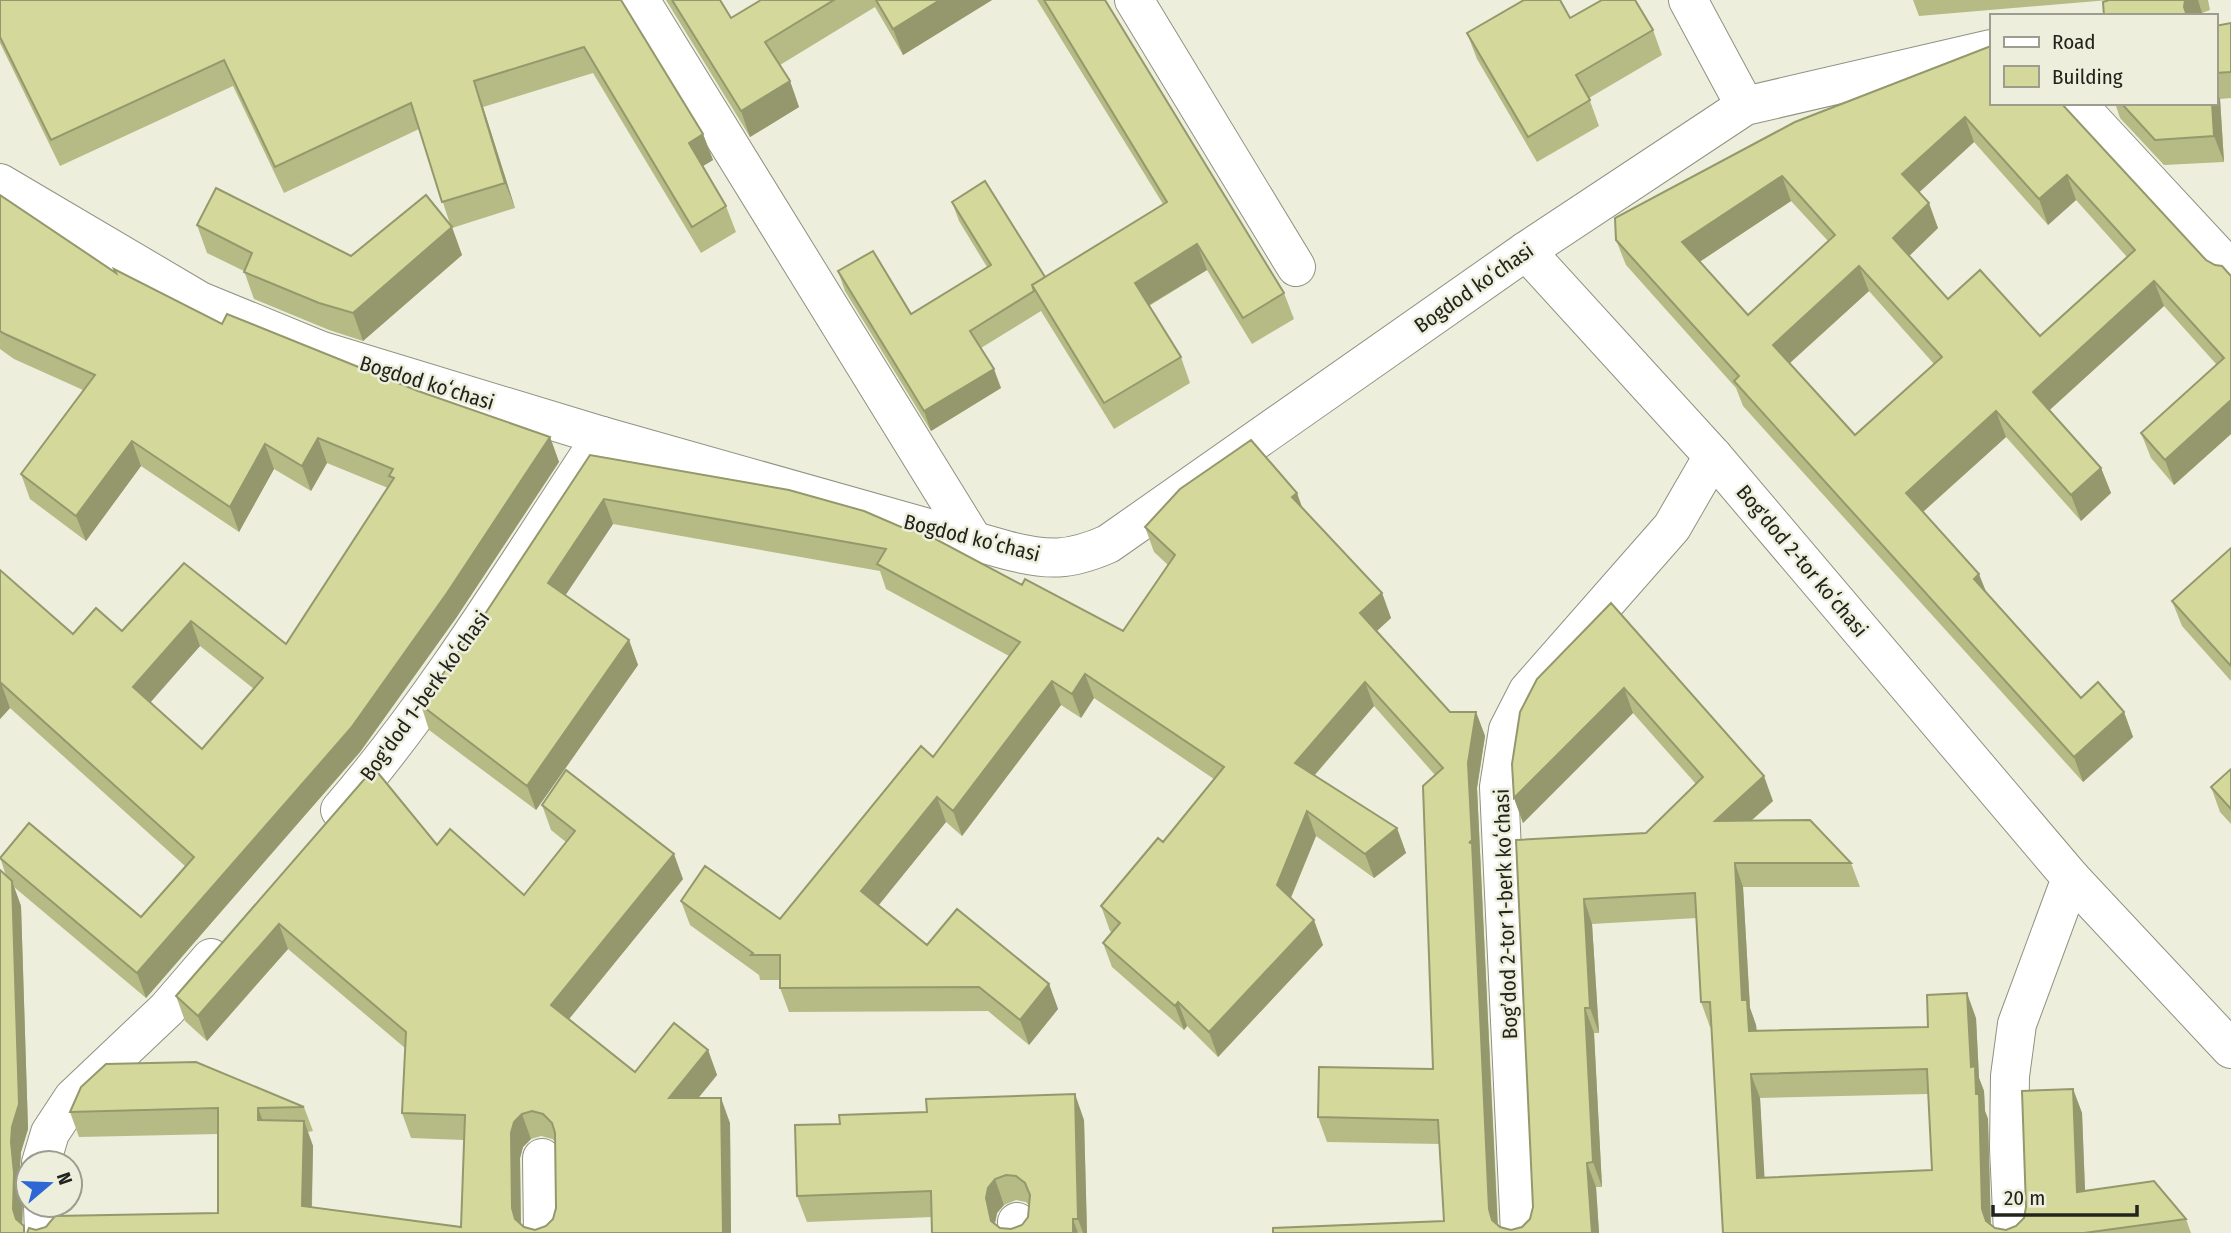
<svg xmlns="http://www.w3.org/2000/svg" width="2231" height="1233" viewBox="0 0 2231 1233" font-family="'Fira Sans Condensed',sans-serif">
  <rect width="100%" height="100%" fill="#edefdc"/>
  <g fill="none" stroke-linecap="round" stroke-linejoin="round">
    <defs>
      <g id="minor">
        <polyline points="640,0 973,540"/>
        <polyline points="1134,0 1296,267"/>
        <polyline points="1688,0 1745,106"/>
        <polyline points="2076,103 2231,270"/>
        <path d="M0 183 200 301 322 351 602 436 1006 550C1048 561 1069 561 1108 544L1526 251 1745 106 1991 49"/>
        <polyline points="1526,251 1713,456 2071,878 2231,1049"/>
        <path d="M340 810C439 695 518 563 602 436"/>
        <polyline points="542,1158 543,1233"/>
        <polyline points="41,1163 50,1133 73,1098 167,1009 211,958"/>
        <polyline points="43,1205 44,1233"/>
        <polyline points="1017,1222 1018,1233"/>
        <polyline points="1520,1233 1499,787 1508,730 1528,691 1672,527 1713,456"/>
        <polyline points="2013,1233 2009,1148 2010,1076 2017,1024 2071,878"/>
      </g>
    </defs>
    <use href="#minor" stroke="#909280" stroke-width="40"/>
    <use href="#minor" stroke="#fff" stroke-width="38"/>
  </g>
  <g fill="#b6bb85" fill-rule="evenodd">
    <polygon points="0,0 621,0 703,134 713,160 703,166 726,206 736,232 701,253 593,73 483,107 515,208 452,228 462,255 363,341 329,330 254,299 244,271 207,253 197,225 351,256 450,224 419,129 284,193 233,86 60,166 0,43"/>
    <polygon points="666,0 720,0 731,18 761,0 992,0 903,55 875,7 780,65 790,81 799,107 750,137"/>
    <polygon points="1037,0 1105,0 1284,293 1294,319 1252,344 1207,270 1149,306 1181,357 1190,383 1114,429 1041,311 981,348 1001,388 931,431 845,291 838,271 911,314 987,267 959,221 952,202 1045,277 1163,204"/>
    <polygon points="1913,0 2208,0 2210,10 2202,13 2109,0 1919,16"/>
    <polygon points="1570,18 1653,30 1662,55 1589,98 1599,126 1537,162 1477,59 1467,33"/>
    <polygon points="2231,23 2231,98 2220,99 2224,162 2164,165 2120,118 2115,103 2215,103 2215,26"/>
    <path d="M1991 46 2206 260 2215 265 2231 434 2174 485 2151 458 2141 433 2217 365 2164 306 2049 410 2101 468 2111 493 2081 521 2006 437 1923 512 1986 593 2081 698 2124 712 2133 737 2083 782 1743 406 1736 388 1626 265 1616 240ZM1974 142 2048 225 2076 200 2127 257 2040 336 1948 299 1909 256 1938 228 1919 192ZM1791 201 1828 241 1748 315 1700 261ZM1869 291 1934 364 1855 435 1790 363Z"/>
    <path d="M0 195 115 272 222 324 550 437 559 462 456 618 360 752 146 998 14 887 21 906 28 1129 21 1152 20 1167 23 1198 22 1225 26 1233H0L6 876 0 857 141 917 185 866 10 708 0 719V570L73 634 122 631 184 563 286 644 388 488 327 463 311 491 274 469 239 532 141 466 86 541 30 499 21 474 83 390 14 359 0 349ZM200 646 254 689 202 749 150 702Z"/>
    <path d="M590 455 1022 585 1123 631 1168 565 1154 552 1145 527 1303 509 1382 593 1391 618 1377 631 1450 712H1476L1485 736 1477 788 1498 1225 1500 1227 1511 1230 1522 1227 1530 1219 1533 1207 1516 840 1646 833 1696 784 1633 713 1523 823 1514 798 1611 603 1773 801 1752 820 1851 863 1860 887H1743L1750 1008 1756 1025 1757 1031 1928 1027 1976 1018 1979 1078 1984 1091 1985 1111 1988 1119 1991 1225 1995 1228 2006 1230 2016 1226 2024 1218 2073 1089 2082 1113 2085 1191 2186 1219 2191 1233H1723L1712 1027H1710L1701 1002 1697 918 1592 924 1599 1033H1594L1602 1187H1596L1599 1233H1273L1444 1221 1439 1144 1327 1142 1318 1117 1433 1069 1435 775 1374 706 1315 775 1397 828 1406 853 1374 878 1316 836 1291 898 1323 945 1218 1057 1187 1026 1184 1030 1112 967 1103 943 1112 932 1110 931 1101 906 1163 842 1214 779 1094 698 1081 718 1061 705 962 836 946 822 878 905 927 945 1049 984 1058 1009 1029 1045 988 1011 789 1012 780 988V980H760L759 975 690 925 681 901 780 919 933 757 1009 656 886 589 880 571 613 524 565 595 629 640 638 665 536 810 429 730 421 705 483 617ZM1928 1094 1932 1170 1764 1178 1760 1098Z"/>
    <polygon points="2231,548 2231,681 2182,626 2172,601"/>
    <path d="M374 768 437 845 524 895 566 842 551 830 542 805 683 879 569 1019 635 1072 708 1050 717 1075 698 1098 730 1123 731 1233 36 1230 218 1213V1134L79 1137 70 1112 304 1107 313 1131 308 1132 313 1146 312 1208 461 1227 464 1140 411 1138 402 1113 405 1048 288 949 207 1041 185 1021 176 996ZM541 1136 552 1139 555 1141 556 1208 553 1219 546 1226 535 1230 524 1227 521 1225 520 1158 523 1147 531 1139Z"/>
    <polygon points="2231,769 2231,824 2220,812 2211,787"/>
    <path d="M1084 1120 1087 1233H932V1217L807 1222 797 1196ZM1016 1200 1026 1202 1029 1205 1028 1217 1022 1225 1011 1229 1000 1228 995 1223 997 1213 1004 1205Z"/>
  </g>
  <g fill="#94986c">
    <polygon points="940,0 992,0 903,55 893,29"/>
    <polygon points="2185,0 2198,0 2202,13 2200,16 2187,16 2184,7"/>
    <polygon points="474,81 483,107 515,208 505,183"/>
    <polygon points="790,81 799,107 750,137 741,111"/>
    <polygon points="2215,87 2220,99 2224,162 2214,136 2212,103 2215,103"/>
    <polygon points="1965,117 1974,142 1912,199 1902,174"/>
    <polygon points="703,134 713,160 698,169 689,143"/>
    <polygon points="2067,175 2076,200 2048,225 2039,199"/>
    <polygon points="1782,176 1791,201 1692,267 1682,242"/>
    <polygon points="1929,203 1938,228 1902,263 1893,238"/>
    <polygon points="452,227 462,255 363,341 353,313"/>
    <polygon points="1197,244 1207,270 1144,308 1135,283"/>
    <polygon points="1859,266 1869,291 1782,370 1773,345"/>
    <polygon points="2154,281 2164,306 2042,417 2033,392"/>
    <polygon points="994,369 1001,388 931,431 924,411"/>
    <polygon points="2231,400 2231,434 2174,485 2165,460"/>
    <polygon points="1996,411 2006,437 1916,518 1906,493"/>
    <polygon points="550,437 559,462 456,618 360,752 146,998 137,973"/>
    <polygon points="318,438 327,463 311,491 302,466"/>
    <polygon points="132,441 141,466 86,541 76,516"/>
    <polygon points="265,444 274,469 239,532 230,507"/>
    <polygon points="2101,468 2111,493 2081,521 2071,495"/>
    <polygon points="1297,493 1306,518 1292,497"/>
    <polygon points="604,499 613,524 557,608 548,583"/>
    <polygon points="1979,574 1989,599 1974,579"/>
    <polygon points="1382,593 1391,618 1369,638 1360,613"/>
    <polygon points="191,621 200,646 142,712 133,687"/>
    <polygon points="629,640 638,665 536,810 527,786"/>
    <polygon points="1085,674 1094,698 1081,718 1072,694"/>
    <polygon points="1052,681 1061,705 962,836 953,811"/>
    <polygon points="1365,682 1374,706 1304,787 1295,763"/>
    <polygon points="1,683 10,708 0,719 0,684"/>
    <polygon points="1624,688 1633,713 1523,823 1514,798"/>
    <polygon points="1476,712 1485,736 1477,788 1498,1233 1489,1209 1469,843 1468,763"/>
    <polygon points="2124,712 2133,737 2083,782 2074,757"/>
    <polygon points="1764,776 1773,801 1724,845 1715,821"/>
    <polygon points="937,797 946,822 870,916 861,891"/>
    <polygon points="1307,811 1316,836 1286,909 1277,885"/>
    <polygon points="1397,828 1406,853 1374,878 1365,854"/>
    <polygon points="674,854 683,879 560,1030 551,1005"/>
    <polygon points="1735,863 1743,887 1750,1008 1756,1025 1758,1056 1749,1031 1742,1000"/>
    <polygon points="12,881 21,906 28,1129 21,1152 20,1167 23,1198 22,1233 21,1233 13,1209 11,1142"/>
    <polygon points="1584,899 1592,924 1599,1033 1590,1008"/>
    <polygon points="1314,920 1323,945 1218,1057 1209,1032"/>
    <polygon points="279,924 288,949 207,1041 198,1016"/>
    <polygon points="1049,984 1058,1009 1029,1045 1020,1020"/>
    <polygon points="1967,993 1976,1018 1979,1078 1984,1091 1985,1111 1988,1119 1991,1233 1982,1209 1971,1067"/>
    <polygon points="1178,1002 1187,1026 1184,1030 1175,1006"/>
    <polygon points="1585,1008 1594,1033 1602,1187 1593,1162"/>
    <polygon points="708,1050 717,1075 678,1123 669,1098"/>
    <polygon points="1751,1074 1760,1098 1766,1203 1757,1178"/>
    <polygon points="2073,1089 2082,1113 2086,1216 2077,1192"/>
    <polygon points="1075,1094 1084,1120 1087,1233 1083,1233 1078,1219"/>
    <polygon points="721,1098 730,1123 731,1233 723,1233"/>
    <polygon points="258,1108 267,1132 258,1120"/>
    <polygon points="522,1114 531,1139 523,1147 520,1158 521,1233 520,1233 512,1208 511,1133 514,1122"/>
    <polygon points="304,1121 313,1146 311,1231 302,1206"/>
    <polygon points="1587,1163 1596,1187 1599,1233 1592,1233"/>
    <polygon points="995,1179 1004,1205 997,1213 995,1223 991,1221 986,1198 988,1188"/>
    <polygon points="1073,1219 1078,1233 1073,1233"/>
  </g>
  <g fill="#d4d99b" stroke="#94986c" stroke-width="2" fill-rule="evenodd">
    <polygon points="0,0 621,0 703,134 689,143 726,206 692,227 584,47 474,81 505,183 442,202 411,103 275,167 224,60 51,140 0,37"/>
    <polygon points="672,0 720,0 731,18 761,0 834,0 765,42 790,81 741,111"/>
    <polygon points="876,0 940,0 893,29"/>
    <polygon points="1044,0 1105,0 1284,293 1243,318 1197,244 1135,283 1181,357 1104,403 1032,285 1167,202"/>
    <polygon points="1524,0 1560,0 1570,18 1602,0 1635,0 1653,30 1576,75 1590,100 1528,137 1467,33"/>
    <polygon points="2109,0 2185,0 2184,7 2187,16 2104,16 2103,2"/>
    <polygon points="2231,23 2231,72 2215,73 2215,26"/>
    <path d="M1991 46V103H2061L2206 260 2215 265 2222 266 2231 276V400L2165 460 2141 433 2224 358 2154 281 2033 392 2101 468 2071 495 1996 411 1906 493 1979 574 1974 579 2081 698 2098 682 2124 712 2074 757 1734 381 1739 376 1616 240 1615 218 1795 122ZM1965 117 2039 199 2067 175 2135 250 2040 336 1980 270 1948 299 1893 238 1929 203 1902 174ZM1782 176 1835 235 1748 315 1682 242ZM1859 266 1942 357 1855 435 1773 345Z"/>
    <polygon points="2121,103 2212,103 2214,136 2155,140"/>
    <polygon points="985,181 1045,277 1032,285 1034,291 970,331 994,369 924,411 838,271 873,251 911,314 991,265 952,202"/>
    <polygon points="216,188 351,256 426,195 452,227 353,313 319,303 244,272 252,253 197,225"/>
    <path d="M0 195 116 273 114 269 222 324 227 314 418 391 550 437 447 593 351 728 137 973 0 858 29 823 141 917 194 857 1 683 0 684V570L73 634 96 608 122 631 184 563 286 644 394 478 389 476 393 469 318 438 302 466 265 444 230 507 132 441 76 516 21 474 95 375 5 334 0 331ZM191 621 263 678 202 749 133 687Z"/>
    <path d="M1251 440 1297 493 1292 497 1382 593 1360 613 1450 712H1476L1468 763 1472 840 1469 843 1472 842 1489 1209 1492 1220 1500 1227 1511 1230 1522 1227 1530 1219 1533 1207 1516 840 1646 833 1703 777 1624 688 1514 798 1512 764 1520 712 1537 679 1611 603 1764 776 1715 821 1810 820 1851 863H1735L1742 1000H1747L1749 1031 1928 1027 1927 995 1967 993 1971 1067 1975 1066 1976 1094H1979L1982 1209 1986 1221 1995 1228 2006 1230 2016 1226 2024 1218 2026 1207 2022 1091 2073 1089 2077 1192 2154 1181 2186 1219 2084 1233H1723L1710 1002H1701L1695 893 1584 899 1590 1008H1585L1593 1162 1587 1163 1592 1233H1273V1228L1444 1221 1438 1120 1318 1117 1319 1067 1433 1069 1423 786 1443 768 1365 682 1295 763 1397 828 1365 854 1307 811 1277 885 1314 920 1209 1032 1178 1002 1175 1006 1103 943 1120 923 1101 906 1158 838 1163 842 1224 767 1085 674 1072 694 1052 681 953 811 937 797 861 891 927 945 957 909 1049 984 1020 1020 979 987 780 988V955H751L753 953 681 901 705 866 780 919 921 746 933 757 1020 642 877 564 886 549 604 499 548 583 629 640 527 786 421 705 483 617 590 455 789 490 864 511 901 527H913L1022 585 1025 579 1123 631 1175 555 1145 527 1180 489ZM1927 1069 1932 1170 1757 1178 1751 1074Z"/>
    <polygon points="2231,548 2231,666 2172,601"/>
    <path d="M374 768 437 845 450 829 524 895 575 831 542 805 566 770 674 854 551 1005 635 1072 674 1023 708 1050 669 1098H721L723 1233H27L29 1228 36 1230 46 1227 55 1216 218 1213V1108L70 1112 81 1087 106 1064 196 1062 304 1107 258 1108V1120L304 1121 302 1206 461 1227 465 1115 402 1113 406 1032 279 924 198 1016 176 996ZM532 1111 543 1114 552 1123 555 1133 556 1208 553 1219 546 1226 535 1230 524 1227 515 1219 512 1208 511 1133 514 1122 522 1114Z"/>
    <polygon points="2231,769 2231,809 2211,787"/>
    <polygon points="0,870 12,881 19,1104 12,1127 11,1142 14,1173 13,1209 16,1219 24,1226 24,1233 0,1233"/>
    <path d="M1075 1094 1078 1219H1073V1233H932L931 1191 797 1196 795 1125 840 1124 839 1115 927 1112 926 1099ZM1006 1175 1016 1176 1025 1183 1030 1195 1028 1217 1022 1225 1011 1229 1000 1228 991 1221 986 1198 988 1188 995 1179Z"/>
  </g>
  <g text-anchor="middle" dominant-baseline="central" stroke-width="5" stroke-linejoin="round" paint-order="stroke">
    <g font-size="21" fill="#22231c" stroke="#edefdc">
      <text transform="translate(1474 288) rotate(-35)">Bogdod koʻchasi</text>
      <text transform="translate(427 383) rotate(17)">Bogdod koʻchasi</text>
      <text transform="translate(972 538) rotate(14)">Bogdod koʻchasi</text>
      <text transform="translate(1802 561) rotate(50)">Bog'dod 2-tor koʻchasi</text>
      <text transform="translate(425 696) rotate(-54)">Bog'dod 1-berk koʻchasi</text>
      <text transform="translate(1506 914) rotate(-92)">Bogʼdod 2-tor 1-berk koʻchasi</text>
    </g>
  </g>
  <rect x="1990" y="14" width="228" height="91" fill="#edefdc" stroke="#9c9d8f" stroke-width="2"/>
  <rect x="2004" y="37" width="35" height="10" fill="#ffffff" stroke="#9c9d8f" stroke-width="2"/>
  <text x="2052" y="49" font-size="21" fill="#22231c">Road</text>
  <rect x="2004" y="66" width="35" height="21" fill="#d4d99b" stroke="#9c9d8f" stroke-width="2"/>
  <text x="2052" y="84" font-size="21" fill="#22231c">Building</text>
  <g transform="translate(49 1184) rotate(71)"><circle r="33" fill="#edefdc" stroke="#9c9d8f" stroke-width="2"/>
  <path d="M0-5L12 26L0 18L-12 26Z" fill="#2e66d4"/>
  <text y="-10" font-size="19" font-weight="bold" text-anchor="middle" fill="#22231c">N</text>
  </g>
  <path d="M1993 1205v10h144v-10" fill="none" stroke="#22231c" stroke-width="3.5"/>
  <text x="2004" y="1205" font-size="21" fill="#22231c" stroke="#edefdc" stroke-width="5" paint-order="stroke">20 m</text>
</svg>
